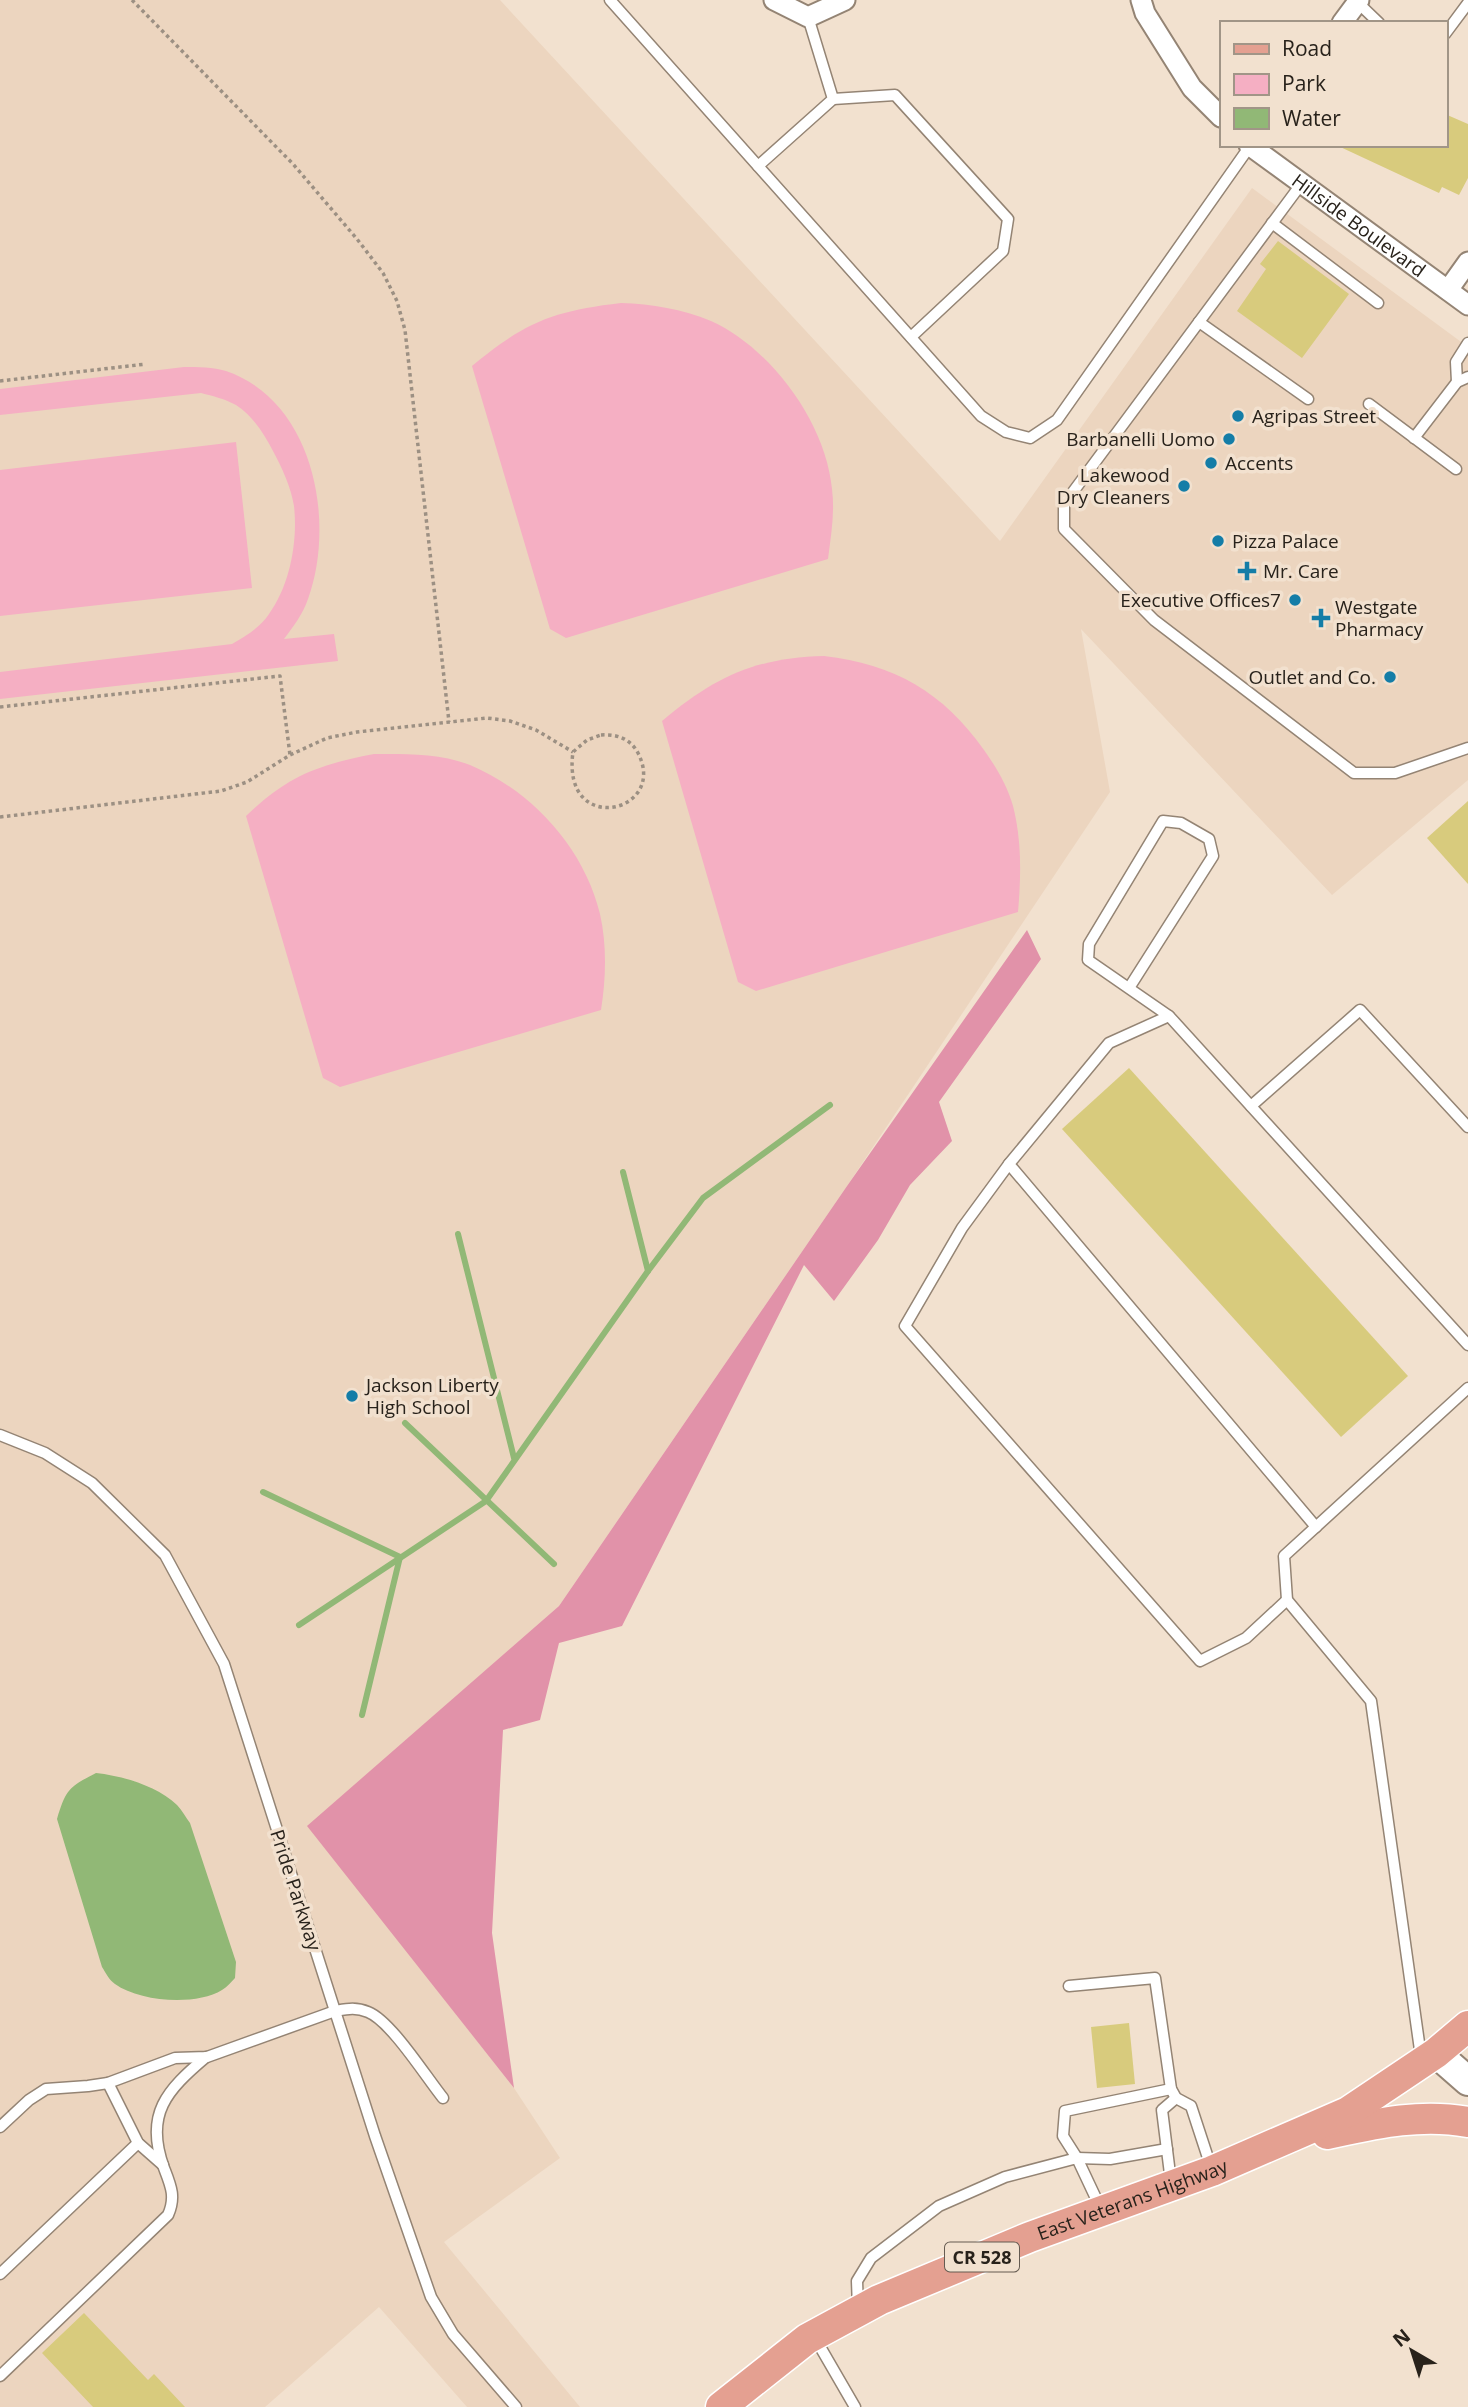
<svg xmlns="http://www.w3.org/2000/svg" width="1468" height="2407" viewBox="0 0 1468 2407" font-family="'Open Sans',sans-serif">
  <rect width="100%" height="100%" fill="#f2e1cf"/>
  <polygon fill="#ecd5bf" points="0,0 500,0 1000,541 1252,188 1468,347 1468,780 1332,895 1081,629 1110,792 847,1186 559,1606 308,1826 514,2088 560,2158 444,2242 580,2407 467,2407 379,2307 265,2407 0,2407"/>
  <g fill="#f5afc3">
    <path d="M621 303C652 304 682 309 711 321 771 348 826 423 832 489 835 513 831 535 828 559L566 638 550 629 472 366C525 322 553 311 621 303Z"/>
    <path d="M184 367C198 367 213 367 226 371 314 401 336 521 308 599 303 614 293 627 284 639L334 634 338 661 0 699V672L232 644C245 636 260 628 269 614 290 585 298 541 294 506 291 487 282 468 273 451 264 434 253 416 236 405 225 399 213 396 201 393L0 415V389Z"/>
    <polygon points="236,442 252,588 0,616 0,470"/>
    <path d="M824 656C894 664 943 692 984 750 996 767 1007 785 1013 806 1022 841 1021 877 1018 912L756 991 738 982 662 721C715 677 754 658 824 656Z"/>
    <path d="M374 754C405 754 440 753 470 765 532 791 584 848 600 914 607 945 606 979 601 1010L340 1087 323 1078 246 816C288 776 317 765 374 754Z"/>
  </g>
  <polygon fill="#e192a9" points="1027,930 1041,959 939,1102 952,1141 910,1185 878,1240 834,1301 804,1265 622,1626 559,1643 540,1720 503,1730 492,1933 514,2088 307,1826 559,1606 847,1186"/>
  <path fill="#91b876" d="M96 1773C123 1776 157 1786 177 1805 182 1810 186 1818 190 1823L236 1962 235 1978C231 1982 227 1987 222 1990 196 2006 140 2002 115 1984 109 1980 106 1973 102 1967L57 1819C66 1789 69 1787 96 1773Z"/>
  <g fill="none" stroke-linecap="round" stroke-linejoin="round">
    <g stroke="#91b876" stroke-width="6">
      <polyline points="623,1172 648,1271"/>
      <polyline points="458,1234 514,1458"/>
      <polyline points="405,1423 554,1564"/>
      <polyline points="263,1492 400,1557 362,1715"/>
      <polyline points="299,1625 486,1501 648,1271 703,1198 830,1105"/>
    </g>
  </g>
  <g fill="#d8cb7d">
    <polygon points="1445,114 1468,124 1468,178 1459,195 1442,187 1439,193 1336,145 1445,145"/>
    <polygon points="1278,241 1349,294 1302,358 1237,311 1266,269 1260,264"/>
    <polygon points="1468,801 1468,884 1427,838"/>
    <polygon points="1129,1068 1408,1376 1341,1437 1062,1129"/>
    <polygon points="1129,2023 1135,2084 1097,2088 1091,2027"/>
    <polygon points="84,2313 148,2380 154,2374 185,2407 93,2407 42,2353"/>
  </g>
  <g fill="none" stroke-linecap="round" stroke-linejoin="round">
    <defs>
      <g id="lane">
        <polyline points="610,0 981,416 1006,432 1030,438 1057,420 1250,146"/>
        <polyline points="1355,0 1379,23"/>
        <polyline points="1445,34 1468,3"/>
        <polyline points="833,99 895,95 1008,219 1003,251 911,337"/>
        <polyline points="758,166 833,99 808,17"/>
        <polyline points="1302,183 1064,504 1064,529 1154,620 1354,773 1395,773 1468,748"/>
        <polyline points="1272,223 1378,303"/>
        <polyline points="1199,322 1308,399"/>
        <polyline points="1457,382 1456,362 1468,343"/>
        <polyline points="1369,404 1456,469"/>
        <polyline points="1414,438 1457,382 1468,377"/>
        <polyline points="1129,988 1213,856 1209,839 1181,823 1163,821 1089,944 1088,960 1169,1016"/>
        <polyline points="1251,1106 1360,1010 1468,1127"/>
        <polyline points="1009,1164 962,1228 905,1326 1200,1661 1246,1638 1287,1600"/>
        <polyline points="0,1435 45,1453 92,1483 165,1555 224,1664 375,2136 431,2297 453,2334 516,2407"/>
        <polyline points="1316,1527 1009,1164 1109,1043 1169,1016 1468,1345"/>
        <polyline points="1069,1986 1155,1978 1171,2089 1176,2098 1191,2106 1211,2167"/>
        <polyline points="1421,2057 1371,1701 1287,1600 1284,1556 1468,1388"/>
        <polyline points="108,2083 138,2143 163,2165"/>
        <path d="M0 2127 29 2100 46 2089 88 2086 108 2083 175 2058 207 2057 335 2011C347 2009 356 2007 368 2012 391 2021 426 2077 443 2098"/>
        <polyline points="1171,2182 1162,2110 1176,2098"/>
        <polyline points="1101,2209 1077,2158 1063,2136 1065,2111 1171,2089"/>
        <polyline points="0,2274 138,2143"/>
        <polyline points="858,2308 857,2281 871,2258 939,2206 1005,2177 1077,2158 1110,2159 1167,2149"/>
        <polyline points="815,2338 855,2407"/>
        <path d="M0 2376 168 2215C176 2197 171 2186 164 2168 144 2114 167 2090 206 2057"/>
      </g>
      <g id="street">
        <polyline points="774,0 808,17 845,0"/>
        <polyline points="1141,0 1145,13 1192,88 1221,117"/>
        <polyline points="1342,23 1359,0"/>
        <path id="s1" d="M1249 145 1468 305"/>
        <polyline points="1448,290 1468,262"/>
      </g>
      <polyline id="secondary" points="1436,2053 1468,2081"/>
      <g id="primary">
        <path d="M1327 2134C1374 2124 1420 2113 1468 2122"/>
        <path id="s2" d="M721 2407 807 2339 879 2300 1030 2237 1212 2171 1348 2112 1436 2053 1468 2026"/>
      </g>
    </defs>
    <use href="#lane" stroke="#948474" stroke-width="13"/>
    <use href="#street" stroke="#948474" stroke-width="23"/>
    <use href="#secondary" stroke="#948474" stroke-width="32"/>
    <use href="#primary" stroke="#fff" stroke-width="33"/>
    <g stroke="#9c9083" stroke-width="3.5" stroke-dasharray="3.5 3.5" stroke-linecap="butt">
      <polyline points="132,0 293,164 357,239 383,273 397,301 405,330 449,722"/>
      <polyline points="0,381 146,364"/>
      <polyline points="0,707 280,676 290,755"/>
      <path d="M601 735C616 734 630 738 638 753 669 813 561 838 573 752L587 740Z"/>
      <polyline points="0,817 221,791 247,782 290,755 327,738 357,732 487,718 510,721 536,730 573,752"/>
    </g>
    <use href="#lane" stroke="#fff" stroke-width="10"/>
    <use href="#street" stroke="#fff" stroke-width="19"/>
    <use href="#secondary" stroke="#fff" stroke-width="28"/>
    <use href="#primary" stroke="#e4a091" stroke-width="30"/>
  </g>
  <g fill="#147da7" stroke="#f2e1cf" stroke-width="2.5">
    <circle cx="1238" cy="416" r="7"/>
    <circle cx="1229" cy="439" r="7"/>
    <circle cx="1211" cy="463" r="7"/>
    <circle cx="1184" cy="486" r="7"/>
    <circle cx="1218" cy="541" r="7"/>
    <path d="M1243.5 560.5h7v7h7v7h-7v7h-7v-7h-7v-7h7z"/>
    <circle cx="1295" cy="600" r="7"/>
    <path d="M1317.5 607.5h7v7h7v7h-7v7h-7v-7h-7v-7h7z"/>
    <circle cx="1390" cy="677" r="7"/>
    <circle cx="352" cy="1396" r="7"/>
  </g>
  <g text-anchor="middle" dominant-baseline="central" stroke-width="7" stroke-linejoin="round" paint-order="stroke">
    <rect fill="#f2e1cf" stroke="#655b51" stroke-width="2" x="945" y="2242.5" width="74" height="29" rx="5"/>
    <g font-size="18" font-weight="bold" fill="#28221b">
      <text x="982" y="2257">CR 528</text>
    </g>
    <g font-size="19" fill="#28221b" stroke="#f2e1cf">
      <text stroke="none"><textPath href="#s1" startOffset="136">Hillside Boulevard</textPath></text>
      <text transform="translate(296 1890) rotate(72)">Pride Parkway</text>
      <text stroke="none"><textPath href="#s2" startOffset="464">East Veterans Highway</textPath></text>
    </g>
    <g font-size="19" fill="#28221b" stroke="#f2e1cf" text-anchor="start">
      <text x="1252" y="416">Agripas Street</text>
      <text x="1215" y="439" text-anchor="end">Barbanelli Uomo</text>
      <text x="1225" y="463">Accents</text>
      <text x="1170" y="475" text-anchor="end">Lakewood<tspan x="1170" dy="22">Dry Cleaners</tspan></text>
      <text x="1232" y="541">Pizza Palace</text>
      <text x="1263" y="571">Mr. Care</text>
      <text x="1281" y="600" text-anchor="end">Executive Offices7</text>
      <text x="1335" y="607">Westgate<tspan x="1335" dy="22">Pharmacy</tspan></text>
      <text x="1376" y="677" text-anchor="end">Outlet and Co.</text>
      <text x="366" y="1385">Jackson Liberty<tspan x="366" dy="22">High School</tspan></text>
    </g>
  </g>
  <rect x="1220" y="21" width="228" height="126" fill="#f2e1cf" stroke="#a19587" stroke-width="2"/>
  <rect x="1234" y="44" width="35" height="10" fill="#e4a091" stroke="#a19587" stroke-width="2"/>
  <text x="1282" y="56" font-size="21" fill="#28221b">Road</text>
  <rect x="1234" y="74" width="35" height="21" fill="#f5afc3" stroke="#a19587" stroke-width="2"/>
  <text x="1282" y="91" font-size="21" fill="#28221b">Park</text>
  <rect x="1234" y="108" width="35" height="21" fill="#91b876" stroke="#a19587" stroke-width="2"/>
  <text x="1282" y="126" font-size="21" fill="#28221b">Water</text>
  <g transform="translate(1412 2351) rotate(321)" stroke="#f2e1cf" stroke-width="5" paint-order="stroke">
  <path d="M0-5L12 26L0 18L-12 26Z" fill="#28221b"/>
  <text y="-10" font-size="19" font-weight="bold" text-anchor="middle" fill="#28221b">N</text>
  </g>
</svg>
